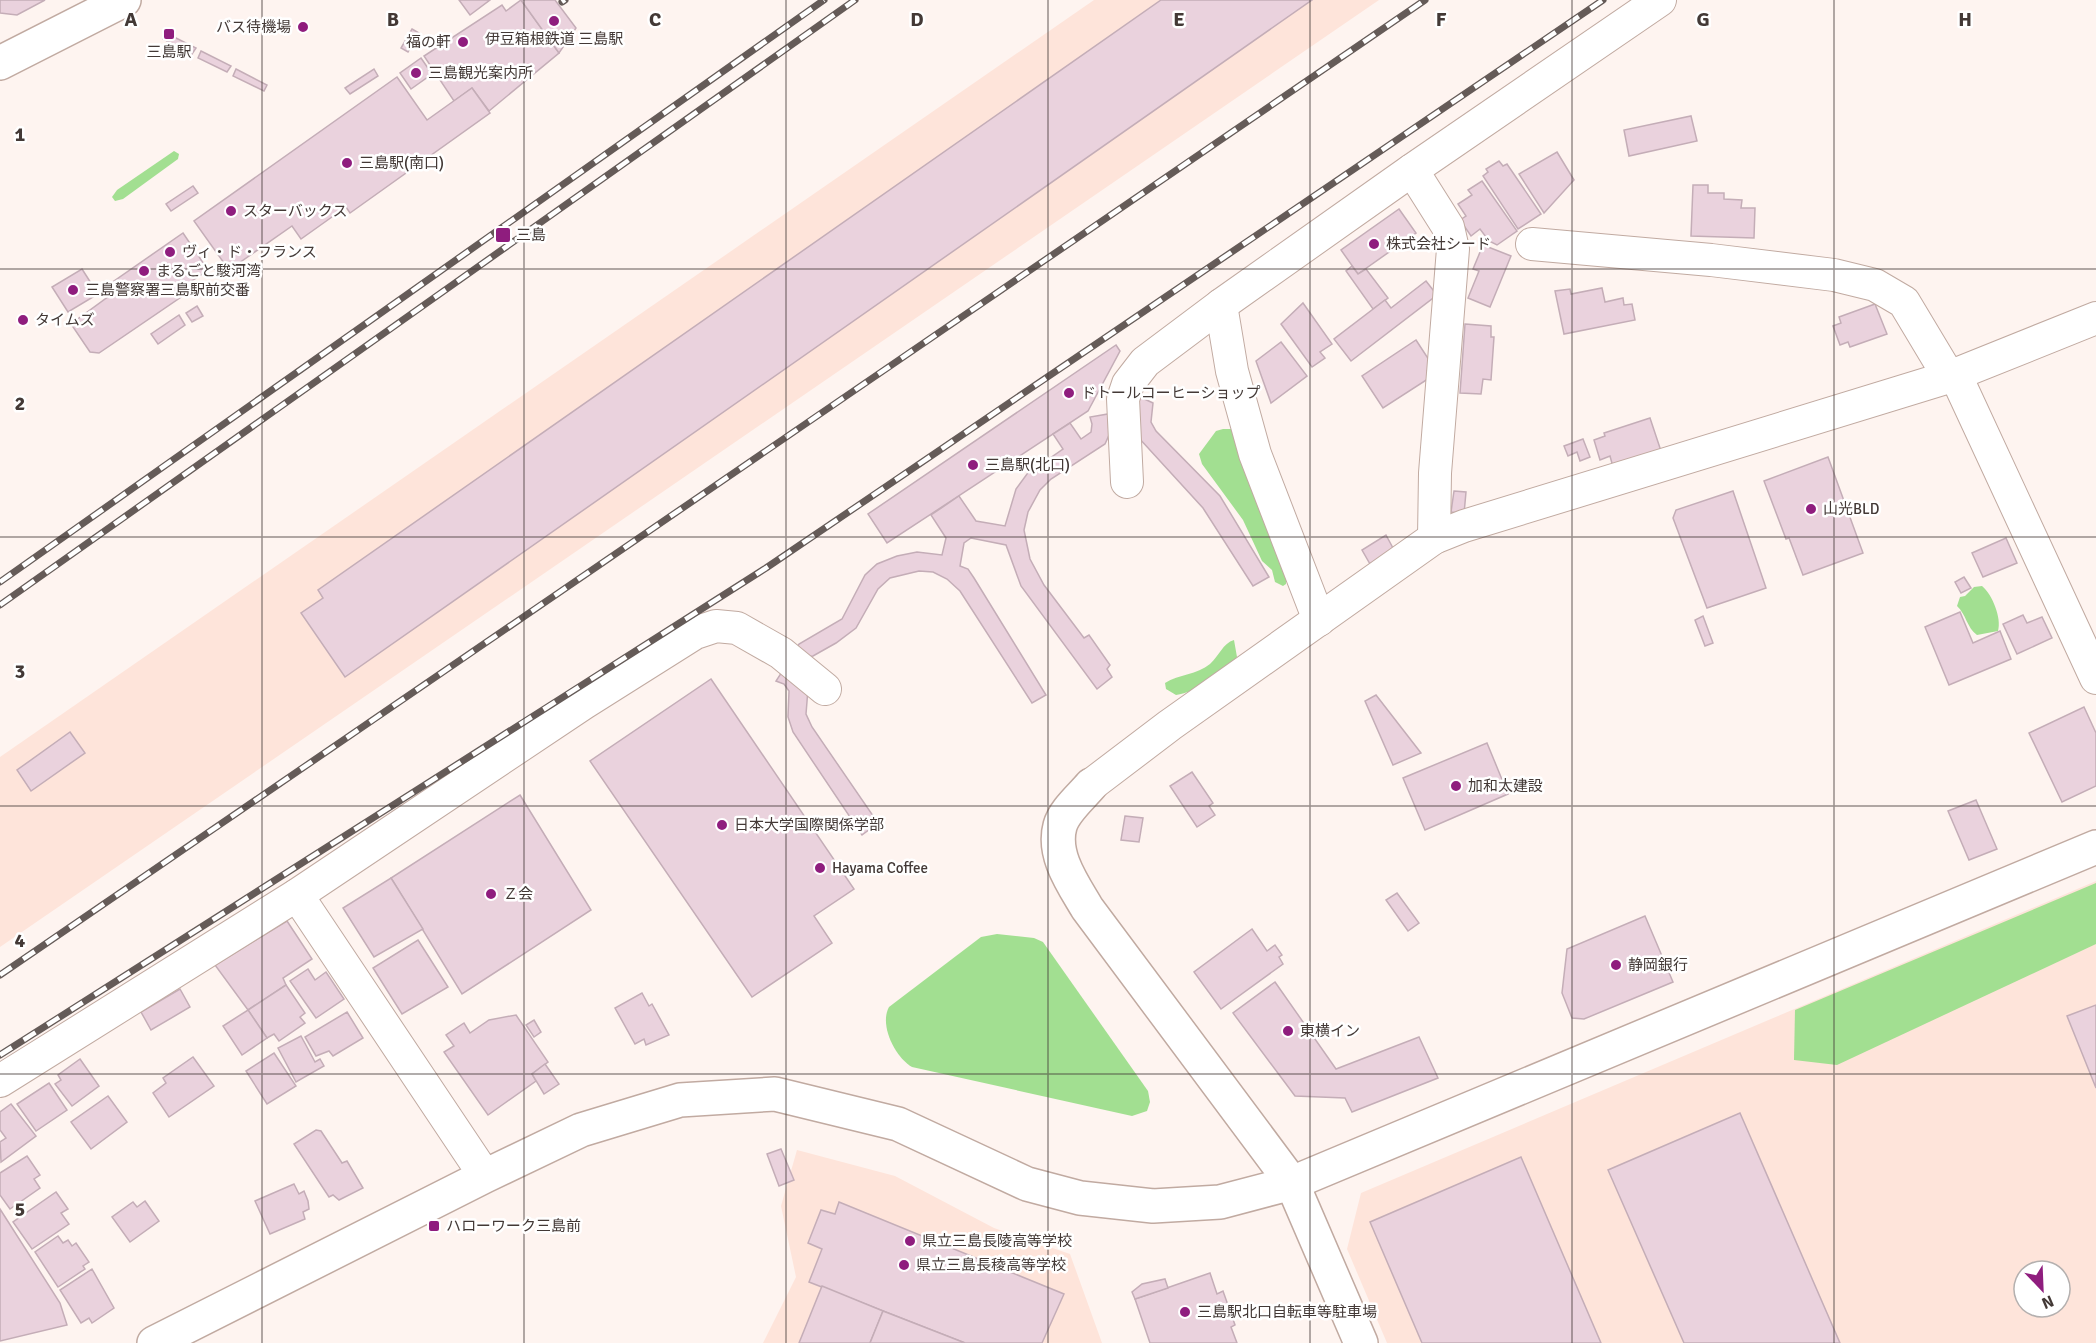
<svg xmlns="http://www.w3.org/2000/svg" width="2096" height="1343" viewBox="0 0 2096 1343" font-family="Signika,'Noto Sans JP',sans-serif">
  <rect width="100%" height="100%" fill="#fef4f0"/>
  <g fill="#fee4da" fill-rule="evenodd">
    <polygon points="1094,0 1379,0 0,947 0,757"/>
    <path d="M2096 881V1343H1387L1347 1249 1361 1193ZM2024 1271H2060V1307H2024Z"/>
    <polygon points="797,1150 895,1176 994,1228 1070,1254 1102,1343 763,1343 796,1277 781,1206"/>
  </g>
  <g fill="#a2df91">
    <polygon points="174,151 179,154 178,159 123,199 115,201 112,197 117,190"/>
    <polygon points="1223,429 1234,429 1286,572 1286,584 1283,586 1275,582 1272,570 1262,561 1243,520 1202,464 1199,454 1216,431"/>
    <path d="M1982 586C1992 594 2002 618 1998 631L1977 635C1967 628 1966 614 1957 606L1960 597 1965 596 1974 587Z"/>
    <path d="M1234 640 1237 657C1223 674 1197 692 1176 695L1166 689 1165 683C1179 674 1197 675 1210 664 1219 656 1223 643 1234 640Z"/>
    <polygon points="2096,883 2096,944 1837,1065 1794,1060 1795,1010"/>
    <path d="M997 934 1034 938 1043 942 1148 1091 1150 1102 1147 1111 1132 1116 912 1067C895 1057 879 1025 889 1007L981 937Z"/>
  </g>
  <g fill="#ead2dd" stroke="#c4adb7" stroke-width="1.5">
    <polygon points="0,0 45,0 17,15 0,13"/>
    <polygon points="459,0 490,0 470,15"/>
    <polygon points="521,0 559,53 489,111 472,88 454,101 424,56 502,5 506,11"/>
    <polygon points="521,0 555,0 576,28 559,53"/>
    <polygon points="1161,0 1312,0 345,677 301,613 323,598 318,590"/>
    <polygon points="412,29 419,33 408,52 401,48"/>
    <polygon points="166,33 196,48 192,54 163,39"/>
    <polygon points="201,51 231,66 227,72 198,58"/>
    <polygon points="421,58 432,74 411,89 400,73"/>
    <polygon points="236,69 267,85 264,91 233,76"/>
    <polygon points="374,69 378,76 350,94 345,88"/>
    <polygon points="397,77 427,120 472,88 490,113 350,213 346,207 301,239 292,226 229,270 194,221"/>
    <polygon points="1691,116 1697,141 1629,156 1624,130"/>
    <polygon points="1557,152 1574,180 1544,213 1519,174"/>
    <polygon points="1499,161 1503,166 1507,164 1541,214 1518,229 1483,176 1488,172 1486,169"/>
    <polygon points="1482,181 1517,231 1497,245 1489,241 1480,229 1471,236 1460,220 1466,216 1458,204 1472,195 1468,190"/>
    <polygon points="1693,185 1708,185 1708,193 1724,193 1724,199 1742,200 1741,208 1755,208 1754,238 1691,236"/>
    <polygon points="193,186 198,193 171,211 166,204"/>
    <polygon points="1399,209 1416,233 1358,274 1341,250"/>
    <polygon points="183,233 208,270 183,287 187,293 99,353 90,352 71,324 109,296 104,288"/>
    <polygon points="1483,245 1511,256 1490,307 1468,298 1479,271 1473,269"/>
    <polygon points="1352,266 1358,274 1366,269 1388,298 1373,309 1346,271"/>
    <polygon points="82,269 98,294 68,312 52,287"/>
    <polygon points="1426,281 1437,295 1351,361 1334,339 1385,300 1391,308"/>
    <polygon points="1602,288 1605,302 1623,298 1624,305 1632,304 1635,320 1564,334 1555,291 1570,289 1571,294"/>
    <polygon points="1303,303 1332,344 1320,352 1325,358 1312,367 1281,324"/>
    <polygon points="1875,304 1887,334 1850,347 1848,342 1840,345 1833,326 1841,323 1839,317"/>
    <polygon points="197,306 203,316 192,322 186,313"/>
    <polygon points="179,315 185,325 158,344 151,334"/>
    <polygon points="1465,324 1491,326 1491,337 1494,337 1491,380 1483,379 1481,394 1460,393"/>
    <polygon points="1416,340 1433,366 1427,371 1431,377 1383,408 1362,376"/>
    <polygon points="1281,342 1307,376 1271,403 1256,361"/>
    <polygon points="1116,345 1120,351 1088,411 887,543 868,514"/>
    <polygon points="1136,395 1153,403 1151,422 1156,431 1220,496 1269,577 1253,586 1203,508 1138,437"/>
    <polygon points="1108,414 1109,435 1105,444 1051,479 1040,490 1028,512 1024,530 1030,559 1044,585 1084,638 1089,635 1110,665 1107,669 1112,677 1097,689 1021,586 1006,545 971,538 964,543 960,566 968,569 974,578 1046,695 1032,703 960,591 947,579 933,572 919,571 890,578 878,589 856,628 836,643 813,656 802,658 793,654 799,644 842,619 865,575 877,564 897,556 917,552 942,555 946,538 931,515 959,496 976,521 1005,526 1016,489 1027,474 1063,449 1053,434 1070,423 1081,439 1091,432 1092,424 1090,417"/>
    <polygon points="1650,418 1661,451 1613,467 1610,456 1600,460 1594,440 1605,436 1604,433"/>
    <polygon points="1583,439 1590,457 1580,461 1577,452 1568,456 1564,446"/>
    <polygon points="1828,457 1863,553 1803,575 1789,538 1786,539 1764,481"/>
    <polygon points="1454,491 1466,492 1464,514 1451,512"/>
    <polygon points="1733,491 1766,588 1707,608 1673,518 1676,510"/>
    <polygon points="1386,535 1394,550 1370,564 1362,550"/>
    <polygon points="2006,538 2017,563 1983,577 1972,553"/>
    <polygon points="1964,577 1971,588 1961,593 1955,582"/>
    <polygon points="1960,612 1973,643 2000,631 2011,659 1949,685 1925,627"/>
    <polygon points="2023,615 2027,623 2042,617 2052,638 2017,654 2003,624"/>
    <polygon points="1703,616 1713,643 1705,646 1695,620"/>
    <polygon points="787,664 808,689 806,714 812,727 878,823 862,835 793,732 788,717 789,691 784,684 776,681"/>
    <polygon points="711,679 854,889 814,916 832,943 752,997 590,761"/>
    <polygon points="1376,695 1421,753 1393,765 1365,701"/>
    <polygon points="2084,707 2096,733 2096,786 2062,802 2029,733"/>
    <polygon points="70,732 85,753 31,791 17,770"/>
    <polygon points="1487,743 1508,794 1425,830 1403,778"/>
    <polygon points="1192,772 1213,803 1209,806 1215,815 1197,827 1170,786"/>
    <polygon points="520,795 591,910 462,994 391,878"/>
    <polygon points="1976,800 1997,849 1969,860 1948,811"/>
    <polygon points="1125,816 1143,818 1139,842 1121,840"/>
    <polygon points="391,878 423,929 374,957 343,908"/>
    <polygon points="1397,893 1419,923 1408,931 1386,900"/>
    <polygon points="1645,916 1673,982 1584,1019 1572,1018 1562,993 1567,949"/>
    <polygon points="287,921 312,959 283,978 286,985 248,1010 215,965"/>
    <polygon points="1252,929 1267,951 1275,945 1282,955 1279,957 1283,964 1221,1009 1194,972"/>
    <polygon points="418,940 448,987 402,1014 373,968"/>
    <polygon points="308,969 315,980 326,972 344,999 316,1018 290,981"/>
    <polygon points="1275,982 1336,1069 1419,1037 1438,1078 1352,1112 1345,1098 1295,1096 1233,1013"/>
    <polygon points="286,985 305,1013 300,1017 305,1023 279,1041 274,1034 267,1038 248,1010"/>
    <polygon points="180,989 190,1007 151,1030 141,1012"/>
    <polygon points="642,993 649,1006 652,1004 669,1035 646,1045 644,1039 635,1044 615,1008"/>
    <polygon points="2096,1005 2096,1088 2067,1016"/>
    <polygon points="248,1010 267,1038 242,1055 223,1026"/>
    <polygon points="347,1012 363,1038 333,1056 329,1051 316,1056 305,1037"/>
    <polygon points="516,1015 548,1062 532,1074 536,1081 488,1115 444,1052 454,1046 446,1035 464,1023 470,1033 489,1020"/>
    <polygon points="534,1020 541,1032 534,1037 526,1025"/>
    <polygon points="301,1036 315,1062 320,1059 324,1066 296,1082 278,1048"/>
    <polygon points="274,1053 296,1086 267,1104 246,1071"/>
    <polygon points="193,1057 214,1086 169,1117 153,1093 166,1083 163,1078"/>
    <polygon points="80,1059 99,1086 72,1106 55,1084 61,1080 58,1075"/>
    <polygon points="545,1064 559,1084 544,1094 532,1074"/>
    <polygon points="49,1083 67,1110 36,1131 17,1104"/>
    <polygon points="108,1096 127,1122 91,1149 71,1122"/>
    <polygon points="11,1104 36,1136 1,1162 0,1142 6,1138 0,1130 0,1112"/>
    <polygon points="1740,1113 1840,1343 1684,1343 1608,1170"/>
    <polygon points="316,1130 321,1131 342,1163 347,1161 363,1188 339,1200 333,1195 329,1197 294,1144"/>
    <polygon points="781,1149 794,1180 779,1186 767,1154"/>
    <polygon points="27,1156 40,1175 34,1179 40,1188 10,1209 0,1195 0,1173"/>
    <polygon points="1521,1157 1601,1343 1422,1343 1370,1222"/>
    <polygon points="294,1184 299,1194 304,1191 308,1201 309,1209 303,1212 305,1219 270,1234 255,1201"/>
    <polygon points="56,1192 68,1209 61,1213 69,1224 32,1249 13,1222"/>
    <polygon points="145,1201 159,1221 130,1242 112,1217 133,1202 137,1207"/>
    <polygon points="839,1202 1064,1294 1042,1343 965,1343 809,1282 822,1249 808,1243 821,1210 835,1214"/>
    <polygon points="0,1209 60,1303 67,1325 0,1341"/>
    <polygon points="58,1236 63,1243 68,1240 72,1246 76,1243 89,1262 83,1266 85,1269 58,1287 35,1252"/>
    <polygon points="92,1269 114,1308 92,1323 89,1318 81,1323 60,1290"/>
    <polygon points="1210,1273 1217,1294 1223,1291 1235,1325 1231,1327 1237,1343 1150,1343 1135,1299"/>
    <polygon points="1165,1279 1168,1288 1135,1299 1132,1292 1142,1284"/>
    <polygon points="822,1286 883,1311 870,1343 799,1343"/>
    <polygon points="883,1311 965,1343 870,1343"/>
  </g>
  <g fill="none" stroke-linecap="round" stroke-linejoin="round">
    <defs>
      <g id="street">
        <polyline points="1412,170 1448,227 1453,249 1435,473 1434,538"/>
        <polyline points="1532,244 1711,260 1834,275 1875,285 1904,302 1949,377"/>
        <polyline points="1221,305 1232,371 1255,454 1319,620"/>
        <polyline points="1955,374 2096,678"/>
        <polyline points="1127,482 1123,399 1128,384 1145,362 1221,305 1412,170 1660,0"/>
        <polyline points="1091,785 1170,725 1434,538 1464,526 1949,377 2096,318"/>
        <polyline points="297,895 485,1176"/>
        <polyline points="0,1081 297,895 584,703 695,633 716,626 737,628 781,653 825,689"/>
      </g>
      <g id="secondary">
        <polyline points="0,63 124,0"/>
        <path d="M1091 785C1081 797 1064 811 1060 826 1052 855 1073 884 1087 908L1292 1183 1361 1343"/>
        <polyline points="154,1343 485,1176 581,1130 680,1100 775,1094 898,1124 1027,1184 1080,1198 1153,1206 1220,1202 1292,1183 2096,847"/>
      </g>
    </defs>
    <use href="#street" stroke="#c1aaa1" stroke-width="34"/>
    <use href="#secondary" stroke="#c1aaa1" stroke-width="36"/>
    <use href="#street" stroke="#fff" stroke-width="32"/>
    <use href="#secondary" stroke="#fff" stroke-width="33"/>
    <defs>
      <g id="rail">
        <polyline points="562,2 565,0"/>
        <polyline points="0,582 824,0"/>
        <polyline points="0,605 855,0"/>
        <polyline points="0,975 1425,0"/>
        <polyline points="0,1055 766,568 1603,0"/>
      </g>
    </defs>
    <use href="#rail" stroke="#655b58" stroke-width="7"/>
    <use href="#rail" stroke="#fff" stroke-width="4.5" stroke-dasharray="14" stroke-linecap="butt"/>
  </g>
  <path fill="none" stroke="#433936" stroke-width="1.5" stroke-opacity="0.55" d="M262 0V1343M524 0V1343M786 0V1343M1048 0V1343M1310 0V1343M1572 0V1343M1834 0V1343M0 269H2096M0 537H2096M0 806H2096M0 1074H2096"/>
  <g fill="#8f1d7e" stroke="#fff" stroke-width="2">
    <circle cx="554" cy="21" r="6"/>
    <circle cx="303" cy="27" r="6"/>
    <rect x="163" y="28" width="12" height="12" rx="3"/>
    <circle cx="463" cy="42" r="6"/>
    <circle cx="416" cy="73" r="6"/>
    <circle cx="347" cy="163" r="6"/>
    <circle cx="231" cy="211" r="6"/>
    <rect x="495" y="227" width="16" height="16" rx="3"/>
    <circle cx="1374" cy="244" r="6"/>
    <circle cx="170" cy="252" r="6"/>
    <circle cx="144" cy="271" r="6"/>
    <circle cx="73" cy="290" r="6"/>
    <circle cx="23" cy="320" r="6"/>
    <circle cx="1069" cy="393" r="6"/>
    <circle cx="973" cy="465" r="6"/>
    <circle cx="1811" cy="509" r="6"/>
    <circle cx="1456" cy="786" r="6"/>
    <circle cx="722" cy="825" r="6"/>
    <circle cx="820" cy="868" r="6"/>
    <circle cx="491" cy="894" r="6"/>
    <circle cx="1616" cy="965" r="6"/>
    <circle cx="1288" cy="1031" r="6"/>
    <rect x="428" y="1220" width="12" height="12" rx="3"/>
    <circle cx="910" cy="1241" r="6"/>
    <circle cx="904" cy="1265" r="6"/>
    <circle cx="1185" cy="1312" r="6"/>
  </g>
  <g text-anchor="middle" dominant-baseline="central" stroke-width="5" stroke-linejoin="round" paint-order="stroke">
    <g font-size="15" fill="#433936" stroke="#fff" text-anchor="start">
      <text x="291" y="27" text-anchor="end">バス待機場</text>
      <text x="554" y="39" text-anchor="middle">伊豆箱根鉄道 三島駅</text>
      <text x="451" y="42" text-anchor="end">福の軒</text>
      <text x="169" y="52" text-anchor="middle">三島駅</text>
      <text x="428" y="73">三島観光案内所</text>
      <text x="359" y="163">三島駅(南口)</text>
      <text x="243" y="211">スターバックス</text>
      <text x="516" y="235">三島</text>
      <text x="1386" y="244">株式会社シード</text>
      <text x="182" y="252">ヴィ・ド・フランス</text>
      <text x="156" y="271">まるごと駿河湾</text>
      <text x="85" y="290">三島警察署三島駅前交番</text>
      <text x="35" y="320">タイムズ</text>
      <text x="1081" y="393">ドトールコーヒーショップ</text>
      <text x="985" y="465">三島駅(北口)</text>
      <text x="1823" y="509">山光BLD</text>
      <text x="1468" y="786">加和太建設</text>
      <text x="734" y="825">日本大学国際関係学部</text>
      <text x="832" y="868">Hayama Coffee</text>
      <text x="503" y="894">Ｚ会</text>
      <text x="1628" y="965">静岡銀行</text>
      <text x="1300" y="1031">東横イン</text>
      <text x="446" y="1226">ハローワーク三島前</text>
      <text x="922" y="1241">県立三島長陵高等学校</text>
      <text x="916" y="1265">県立三島長稜高等学校</text>
      <text x="1197" y="1312">三島駅北口自転車等駐車場</text>
    </g>
  </g>
  <g font-size="20" text-anchor="middle" font-weight="bold" fill="#433936" stroke="#fff" stroke-width="5" stroke-linejoin="round" paint-order="stroke">
    <text x="131" y="26">A</text>
    <text x="393" y="26">B</text>
    <text x="655" y="26">C</text>
    <text x="917" y="26">D</text>
    <text x="1179" y="26">E</text>
    <text x="1441" y="26">F</text>
    <text x="1703" y="26">G</text>
    <text x="1965" y="26">H</text>
    <text x="20" y="141">1</text>
    <text x="20" y="410">2</text>
    <text x="20" y="678">3</text>
    <text x="20" y="947">4</text>
    <text x="20" y="1216">5</text>
  </g>
  <g transform="translate(2042 1289) rotate(157)"><circle r="28" fill="#ffffff" stroke="#b4b0af" stroke-width="1.5"/>
  <path d="M0-4.5L10 22L0 15L-10 22Z" fill="#8f1d7e"/>
  <text y="-9" font-size="16" font-weight="bold" text-anchor="middle" fill="#433936">N</text>
  </g>
</svg>
